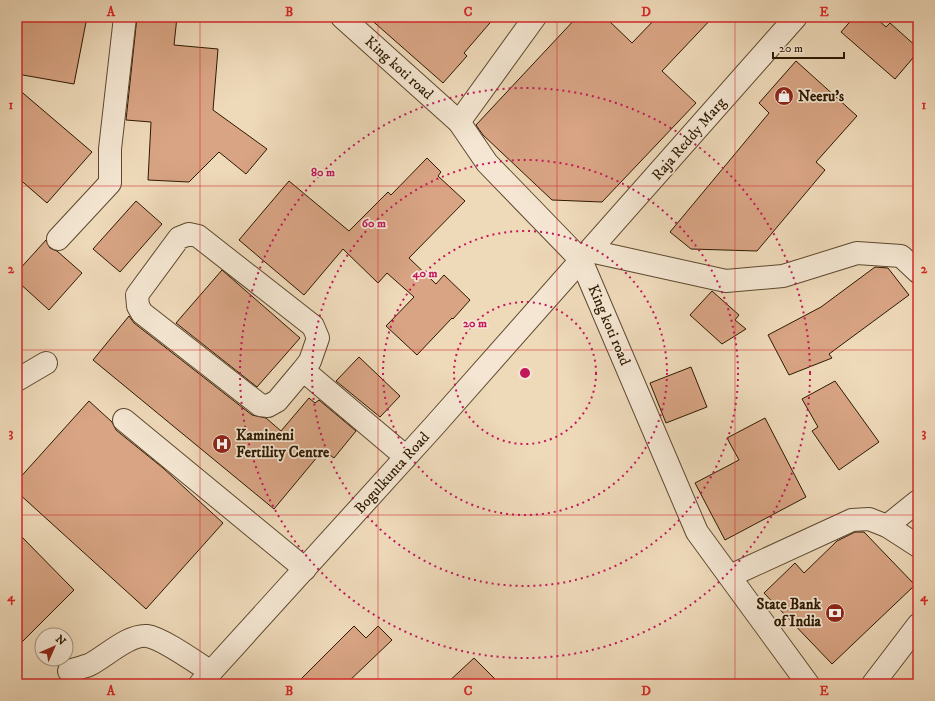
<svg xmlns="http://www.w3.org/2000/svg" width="935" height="701" viewBox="0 0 935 701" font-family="'IM FELL DW Pica',serif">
  <rect width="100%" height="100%" fill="#eed9b9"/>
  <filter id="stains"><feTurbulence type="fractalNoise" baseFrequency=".005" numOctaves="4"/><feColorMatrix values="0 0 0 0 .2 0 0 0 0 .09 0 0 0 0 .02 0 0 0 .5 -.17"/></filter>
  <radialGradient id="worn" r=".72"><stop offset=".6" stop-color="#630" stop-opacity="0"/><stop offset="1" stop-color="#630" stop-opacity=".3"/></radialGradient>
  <g fill="#d8a484" stroke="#2d1900">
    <polygon points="17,17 87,17 74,84 17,74"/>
    <polygon points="137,17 177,17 174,45 218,49 213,110 267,149 246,174 219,152 189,182 148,180 151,122 126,120"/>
    <polygon points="368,17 495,17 464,53 467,56 443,83"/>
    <polygon points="577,17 605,17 632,43 657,17 713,17 662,71 696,103 602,202 552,200 483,135 476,125"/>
    <polygon points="854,17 875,17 886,27 890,23 918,48 918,52 895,79 841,32"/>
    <polygon points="796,61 857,116 816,162 825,170 757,251 691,249 670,232 769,113 759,103"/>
    <polygon points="17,88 92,152 47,203 17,177"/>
    <polygon points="427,158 441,172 438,176 465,201 409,258 436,284 444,275 470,300 453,319 452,318 417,355 386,326 414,297 387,273 378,283 343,249 304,295 239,240 289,181 349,231 388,192 391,195"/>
    <polygon points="136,201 162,224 120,272 93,249"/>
    <polygon points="46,240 50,248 57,251 82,273 49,310 17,281 17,272"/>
    <polygon points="875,267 888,268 909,295 829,354 832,358 789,375 768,335 821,307"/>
    <polygon points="222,270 300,338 257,387 176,323"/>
    <polygon points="712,291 739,315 735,320 746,329 722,344 690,315"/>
    <polygon points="129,316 134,323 252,415 266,418 281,431 309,398 315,403 319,400 356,431 334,458 323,450 274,509 93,360"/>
    <polygon points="359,357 400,396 380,417 336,381"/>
    <polygon points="691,367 707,407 666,423 650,383"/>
    <polygon points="835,381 879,442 839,470 812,431 818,427 802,399"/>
    <polygon points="89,401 112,422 116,430 163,468 223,523 146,609 17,492 17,481"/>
    <polygon points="765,418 806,497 725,540 695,483 739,460 727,438"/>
    <polygon points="17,532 74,590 17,647"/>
    <polygon points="855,532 864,532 915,585 832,664 764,593 795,563 804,573 837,541"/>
    <polygon points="354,626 366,638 378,626 392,640 346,684 296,684"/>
    <polygon points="474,658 500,684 446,684"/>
  </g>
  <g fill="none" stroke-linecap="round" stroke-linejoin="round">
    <defs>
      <g id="minor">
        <polyline points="342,17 459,122 487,163 581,260 697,532 808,684"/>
        <polyline points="459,122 535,17"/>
        <polyline points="58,239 110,183 110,149 125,17"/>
        <polyline points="590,251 726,281 783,276 857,253 901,256 918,272"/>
        <polyline points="303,370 310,361 318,338 313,326 198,236 189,234 179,238 137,295 138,306 142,313 260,405 268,406 277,401 303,370 406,457"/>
        <polyline points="17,380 46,363"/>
        <polyline points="124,420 305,569"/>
        <polyline points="887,526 918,501"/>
        <polyline points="730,576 852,520 869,519 887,526 918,546"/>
        <path d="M69 671C76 669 83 667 89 665 105 657 129 634 147 636 162 638 197 663 211 672"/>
        <polyline points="200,684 435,425 796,17"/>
        <polyline points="873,684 918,625"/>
      </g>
    </defs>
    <use href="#minor" stroke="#5d492e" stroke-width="24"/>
    <use href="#minor" stroke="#f4e6d2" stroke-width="22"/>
  </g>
  <path fill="none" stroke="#d62828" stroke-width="1" stroke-opacity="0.55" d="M200 17V684M378 17V684M557 17V684M735 17V684M17 186H918M17 350H918M17 515H918"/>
  <g fill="none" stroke="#c2185b" stroke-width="2" stroke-dasharray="2 4">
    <circle cx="525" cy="373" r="71"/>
    <circle cx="525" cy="373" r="142"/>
    <circle cx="525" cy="373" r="213"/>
    <circle cx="525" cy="373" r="285"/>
  </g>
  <defs>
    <symbol id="shop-disc" viewBox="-11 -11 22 22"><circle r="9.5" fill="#8f2418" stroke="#f4e6d2"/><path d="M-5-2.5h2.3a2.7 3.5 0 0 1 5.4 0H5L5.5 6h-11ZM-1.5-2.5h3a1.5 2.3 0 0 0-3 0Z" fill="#fff"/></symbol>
    <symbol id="hospital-disc" viewBox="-11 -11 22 22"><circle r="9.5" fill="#8f2418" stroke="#f4e6d2"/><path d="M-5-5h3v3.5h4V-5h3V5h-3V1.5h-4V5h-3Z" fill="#fff"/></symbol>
    <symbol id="bank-disc" viewBox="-11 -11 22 22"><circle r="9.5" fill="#8f2418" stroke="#f4e6d2"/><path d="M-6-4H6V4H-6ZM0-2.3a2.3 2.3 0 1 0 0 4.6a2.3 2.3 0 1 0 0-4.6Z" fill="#fff"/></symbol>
  </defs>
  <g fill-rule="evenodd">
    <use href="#shop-disc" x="773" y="85" width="22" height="22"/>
    <use href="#hospital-disc" x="211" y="433" width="22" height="22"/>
    <use href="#bank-disc" x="824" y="602" width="22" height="22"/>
  </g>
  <g text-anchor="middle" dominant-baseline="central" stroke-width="3.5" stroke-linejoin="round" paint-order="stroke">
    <g font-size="15" fill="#2d1900" stroke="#f4e6d2">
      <text transform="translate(399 68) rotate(42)">King koti road</text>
      <text transform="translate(689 139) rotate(-49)">Raja Reddy Marg</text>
      <text transform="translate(609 325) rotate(67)">King koti road</text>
      <text transform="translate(392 473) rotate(-48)">Bogulkunta Road</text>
    </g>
    <g font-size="15" font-weight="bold" fill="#2d1900" stroke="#f4e6d2" text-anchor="start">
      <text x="798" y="96">Neeru's</text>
      <text x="236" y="435">Kamineni<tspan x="236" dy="17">Fertility Centre</tspan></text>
      <text x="821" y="604" text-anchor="end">State Bank<tspan x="821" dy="17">of India</tspan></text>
    </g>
  </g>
  <circle cx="525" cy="373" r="6" fill="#c2185b" stroke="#f4e6d2" stroke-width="2"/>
  <g font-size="12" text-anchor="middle" font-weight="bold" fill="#c2185b" stroke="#f4e6d2" stroke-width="3.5" stroke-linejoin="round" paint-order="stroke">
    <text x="323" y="176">80 m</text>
    <text x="374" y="227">60 m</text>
    <text x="425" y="277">40 m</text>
    <text x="475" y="327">20 m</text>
  </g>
  <rect width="935" height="701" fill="none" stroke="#eed9b9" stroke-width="44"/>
  <g transform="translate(54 647) rotate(45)"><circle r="19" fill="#f4e6d2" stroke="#a4947e"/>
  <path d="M0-3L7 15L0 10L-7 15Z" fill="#8f2418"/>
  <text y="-6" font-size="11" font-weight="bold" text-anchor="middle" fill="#2d1900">N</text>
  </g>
  <path d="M773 52v6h71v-6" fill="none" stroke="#2d1900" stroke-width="2"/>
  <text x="779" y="52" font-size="12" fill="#2d1900" stroke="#f4e6d2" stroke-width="3" paint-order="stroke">20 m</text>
  <rect x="22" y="22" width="891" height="657" fill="none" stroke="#d62828" stroke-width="1.5"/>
  <g font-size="13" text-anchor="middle" font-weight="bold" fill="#d62828">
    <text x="111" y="16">A</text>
    <text x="289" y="16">B</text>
    <text x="468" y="16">C</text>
    <text x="646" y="16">D</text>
    <text x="824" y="16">E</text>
    <text x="11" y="109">1</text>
    <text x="924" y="109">1</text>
    <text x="11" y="273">2</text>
    <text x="924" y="273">2</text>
    <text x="11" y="437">3</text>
    <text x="924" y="437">3</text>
    <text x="11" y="601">4</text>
    <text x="924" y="601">4</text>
    <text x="111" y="695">A</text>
    <text x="289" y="695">B</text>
    <text x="468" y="695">C</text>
    <text x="646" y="695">D</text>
    <text x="824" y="695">E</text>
  </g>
  <rect width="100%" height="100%" filter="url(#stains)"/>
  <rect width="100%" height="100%" fill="url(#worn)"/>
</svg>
